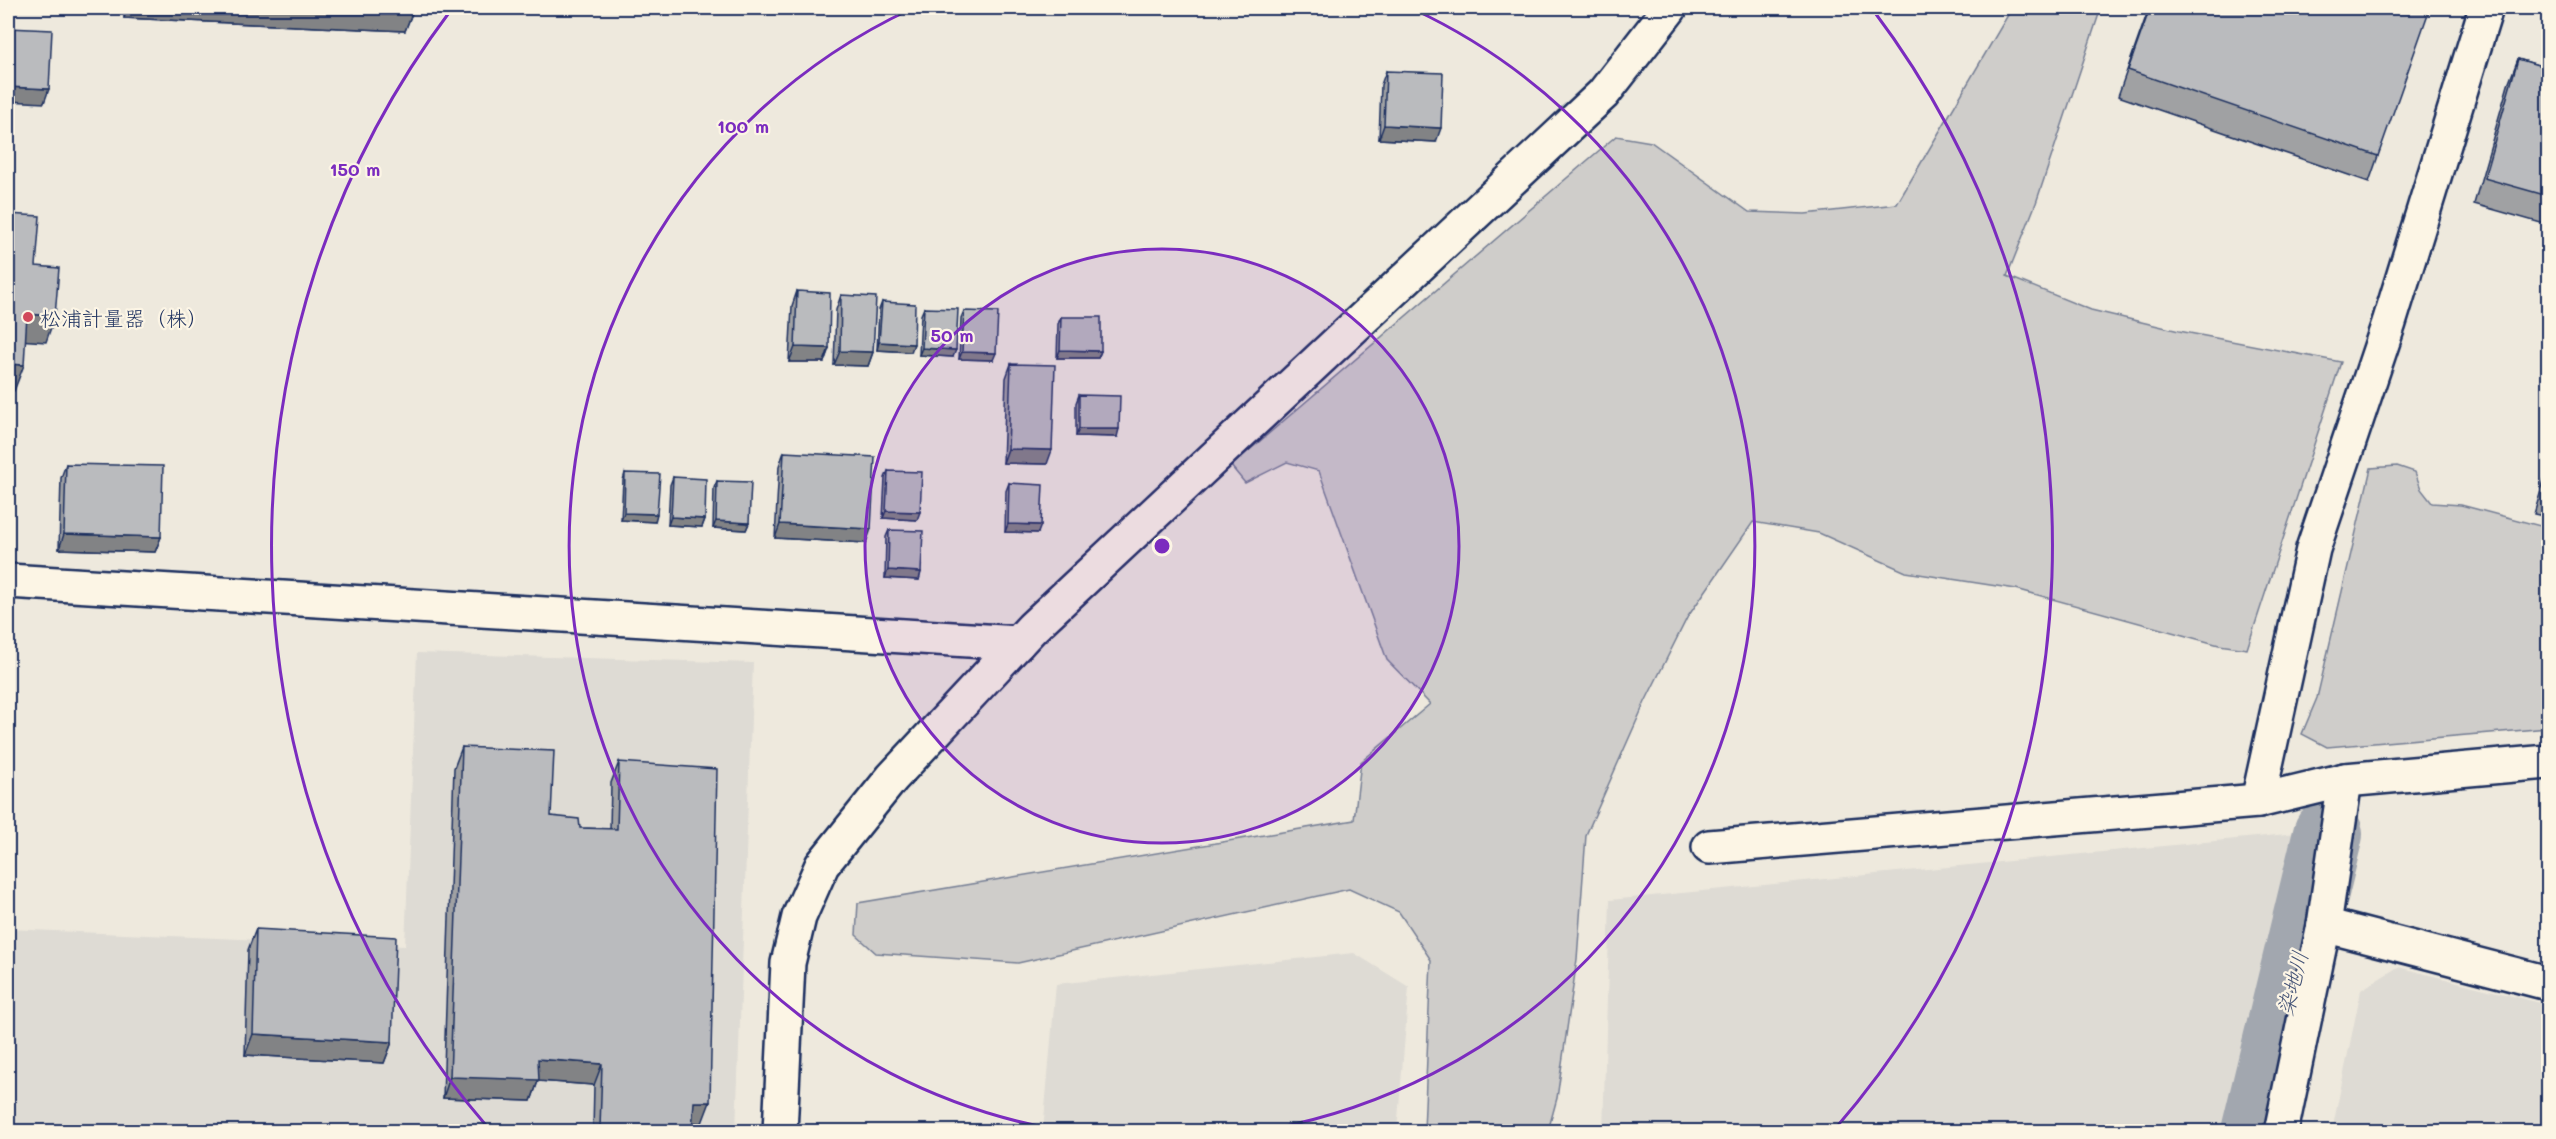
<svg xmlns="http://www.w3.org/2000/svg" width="2556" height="1139" viewBox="0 0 2556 1139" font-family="Mali,'Klee One',sans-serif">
  <rect width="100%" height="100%" fill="#eee9dd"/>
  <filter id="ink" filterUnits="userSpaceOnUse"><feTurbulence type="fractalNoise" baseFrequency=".0167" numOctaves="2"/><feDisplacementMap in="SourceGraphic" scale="12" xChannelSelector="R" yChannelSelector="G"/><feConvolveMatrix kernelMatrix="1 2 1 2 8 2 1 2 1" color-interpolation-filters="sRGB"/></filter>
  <g filter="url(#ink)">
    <g fill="#dedbd4">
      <polygon points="417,653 753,663 736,1131 8,1132 8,929 405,946"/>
      <polygon points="2317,831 2243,1131 1603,1131 1610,900"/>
      <polygon points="1354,953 1409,987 1397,1131 1043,1131 1056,984"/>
      <polygon points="2398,967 2548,1005 2548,1131 2332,1131 2361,990"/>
    </g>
    <g fill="#cfcdca" stroke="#757e94" stroke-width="1.5">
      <polygon points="2012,8 2101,8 2036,203 2007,276 2091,310 2179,331 2341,362 2247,649 2219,645 2016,589 1906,572 1819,533 1753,522 1687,618 1645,702 1586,835 1577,959 1557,1098 1548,1131 1424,1131 1431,960 1399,912 1349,889 1018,963 876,953 856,935 858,903 1354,820 1361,762 1430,704 1387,660 1319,471 1287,462 1245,483 1231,466 1616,136 1651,142 1749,212 1805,214 1897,204"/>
      <polygon points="2397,466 2415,472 2421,489 2432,503 2461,505 2548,528 2548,728 2327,747 2302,734 2317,698 2371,468"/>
    </g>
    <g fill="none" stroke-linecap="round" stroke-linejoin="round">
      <polyline stroke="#a2a7af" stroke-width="70" points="2256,1132 2328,834"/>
      <defs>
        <g id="minor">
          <polyline points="2486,8 2389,323 2313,549 2258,801 2345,780 2548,762"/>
          <polyline points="8,581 1018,643"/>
          <polyline points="1709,847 2258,801"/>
          <polyline points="2324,925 2548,983"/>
          <polyline points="780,1132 788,963 799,917 822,865 892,778 1032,628 1603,94 1670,8"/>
          <polyline points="2281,1132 2324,925 2345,780"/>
        </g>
      </defs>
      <use href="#minor" stroke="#1b2f5e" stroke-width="38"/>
      <use href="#minor" stroke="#fcf5e5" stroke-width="33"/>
    </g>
    <g fill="#a0a1a3" stroke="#1b2f5e" stroke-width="1.5">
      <polygon points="124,8 414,8 405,31 124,18"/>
      <polygon points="2149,8 2378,156 2369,182 2118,96"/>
      <polygon points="2518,59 2548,68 2548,225 2474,204 2508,85"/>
      <polygon points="1386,71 1436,142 1379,139 1381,85"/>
      <polygon points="797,291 829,348 824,362 789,362 792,306"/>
      <polygon points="841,295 873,352 868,366 834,365 836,310"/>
      <polygon points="882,302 911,352 877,350 879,310"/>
      <polygon points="924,308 953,357 919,355 921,315"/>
      <polygon points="964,311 993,360 959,359 961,318"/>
      <polygon points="1061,317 1101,351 1098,358 1057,358 1058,324"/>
      <polygon points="1011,364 1047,464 1003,463 1006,378"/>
      <polygon points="1079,395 1117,437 1076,436 1076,403"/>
      <polygon points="784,452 866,543 775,538 779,466"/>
      <polygon points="66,464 161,537 155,552 59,549 61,478"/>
      <polygon points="2548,467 2548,517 2534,514"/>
      <polygon points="888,471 917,520 883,518 885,478"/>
      <polygon points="625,473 655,522 621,520 623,480"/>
      <polygon points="673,477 705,519 702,527 668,525 670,485"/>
      <polygon points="717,481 749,523 746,530 713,528 714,488"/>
      <polygon points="1009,483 1038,533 1005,532 1006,491"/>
      <polygon points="889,530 921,572 919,580 885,578 886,537"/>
      <polygon points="462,747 551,816 580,828 610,829 611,783 619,762 702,1123 692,1123 692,1131 593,1131 594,1085 538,1081 531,1101 443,1098 454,768"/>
      <polygon points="256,929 392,1042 384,1063 245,1055 248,950"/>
    </g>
    <g fill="#828385" stroke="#1b2f5e" stroke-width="1.5">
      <polygon points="128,8 414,8 405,31 124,18"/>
      <polygon points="8,87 49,89 44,103 8,101"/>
      <polygon points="1384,125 1441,128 1436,142 1379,139"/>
      <polygon points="27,314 55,316 46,342 18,340"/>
      <polygon points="879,342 914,344 911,352 877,350"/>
      <polygon points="795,347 829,348 824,362 789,362"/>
      <polygon points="922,348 956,350 953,357 919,355"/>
      <polygon points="1060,350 1101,351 1098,358 1057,358"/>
      <polygon points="840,351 873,352 868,366 834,365"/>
      <polygon points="962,352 996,353 993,360 959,359"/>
      <polygon points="8,364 24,365 14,391 8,391"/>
      <polygon points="1079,429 1119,429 1117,437 1076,436"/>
      <polygon points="1008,449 1052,450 1047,464 1003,463"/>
      <polygon points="886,511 920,512 917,520 883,518"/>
      <polygon points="624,513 657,514 655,522 621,520"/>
      <polygon points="671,517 705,519 702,527 668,525"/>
      <polygon points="716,521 749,523 746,530 713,528"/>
      <polygon points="780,524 871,529 866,543 775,538"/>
      <polygon points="1008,524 1041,525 1038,533 1005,532"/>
      <polygon points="64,534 161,537 155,552 59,549"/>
      <polygon points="888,570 921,572 919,580 885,578"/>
      <polygon points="253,1034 392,1042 384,1063 245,1055"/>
      <polygon points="538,1059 602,1064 594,1085 538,1081 531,1101 443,1098 450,1077"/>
      <polygon points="694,1102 710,1102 702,1123 686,1122"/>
      <polygon points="600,1128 684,1131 599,1131"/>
    </g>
    <g fill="#babbbe" stroke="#1b2f5e" stroke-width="1.5">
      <polygon points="2150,8 2430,8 2378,156 2128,70"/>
      <polygon points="8,28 52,30 49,89 8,87"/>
      <polygon points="2518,59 2548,68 2548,196 2484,178"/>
      <polygon points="1386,71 1443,73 1441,128 1384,125"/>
      <polygon points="8,214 40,216 36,266 59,268 55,316 27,314 24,365 8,364"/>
      <polygon points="797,291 830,293 829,348 795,347"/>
      <polygon points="841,295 876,297 873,352 840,351"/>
      <polygon points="882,302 915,304 914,344 879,342"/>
      <polygon points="924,308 958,309 956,350 922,348"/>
      <polygon points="964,311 998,312 996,353 962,352"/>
      <polygon points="1061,317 1101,317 1101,351 1060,350"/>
      <polygon points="1011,364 1055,365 1052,450 1008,449"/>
      <polygon points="1079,395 1120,396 1119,429 1079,429"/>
      <polygon points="784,452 875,457 871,529 780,524"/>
      <polygon points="66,464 163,466 161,537 64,534"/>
      <polygon points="888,471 922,472 920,512 886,511"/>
      <polygon points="2548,472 2548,489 2544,487"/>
      <polygon points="625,473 660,474 657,514 624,513"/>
      <polygon points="673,477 706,479 705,519 671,517"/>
      <polygon points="717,481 751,482 749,523 716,521"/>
      <polygon points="1009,483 1043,485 1041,525 1008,524"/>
      <polygon points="889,530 923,531 921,572 888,570"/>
      <polygon points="462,747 554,751 551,816 579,819 580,828 617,829 619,762 717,769 710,1102 694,1102 692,1131 600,1128 602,1064 538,1059 539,1080 450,1077"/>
      <polygon points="256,929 396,937 392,1042 253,1034"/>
    </g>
  </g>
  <circle cx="1162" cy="546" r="297" fill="#7b2cbf" fill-opacity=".12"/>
  <g fill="none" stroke="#7b2cbf" stroke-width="3">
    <circle cx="1162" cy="546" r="297"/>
    <path d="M1064 1131A593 593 0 0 1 911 9M1413 9A593 593 0 0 1 1260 1131"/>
    <path d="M490 1130A890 890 0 0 1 451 10M1873 10A890 890 0 0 1 1834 1130"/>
  </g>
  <circle fill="#d1495b" stroke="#fcf5e5" stroke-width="2" cx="28" cy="317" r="6"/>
  <g text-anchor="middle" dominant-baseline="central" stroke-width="4.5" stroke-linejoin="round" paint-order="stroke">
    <g font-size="21" fill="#1b2f5e" stroke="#fcf5e5" text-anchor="start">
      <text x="40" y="317">松浦計量器（株）</text>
    </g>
    <g font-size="22" font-style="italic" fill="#445376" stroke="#fcf5e5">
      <text transform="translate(2292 983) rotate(-76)">染地川</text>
    </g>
  </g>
  <circle cx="1162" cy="546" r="9" fill="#7b2cbf" stroke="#fcf5e5" stroke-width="3"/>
  <g font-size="18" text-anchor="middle" font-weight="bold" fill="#7b2cbf" stroke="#fcf5e5" stroke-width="4.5" stroke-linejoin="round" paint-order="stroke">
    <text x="743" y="133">100 m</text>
    <text x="355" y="176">150 m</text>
    <text x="952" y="342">50 m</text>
  </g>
  <rect width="2556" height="1139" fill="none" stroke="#fcf5e5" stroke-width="30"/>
  <rect x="15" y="15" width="2526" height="1109" fill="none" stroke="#1b2f5e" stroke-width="2" filter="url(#ink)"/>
</svg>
